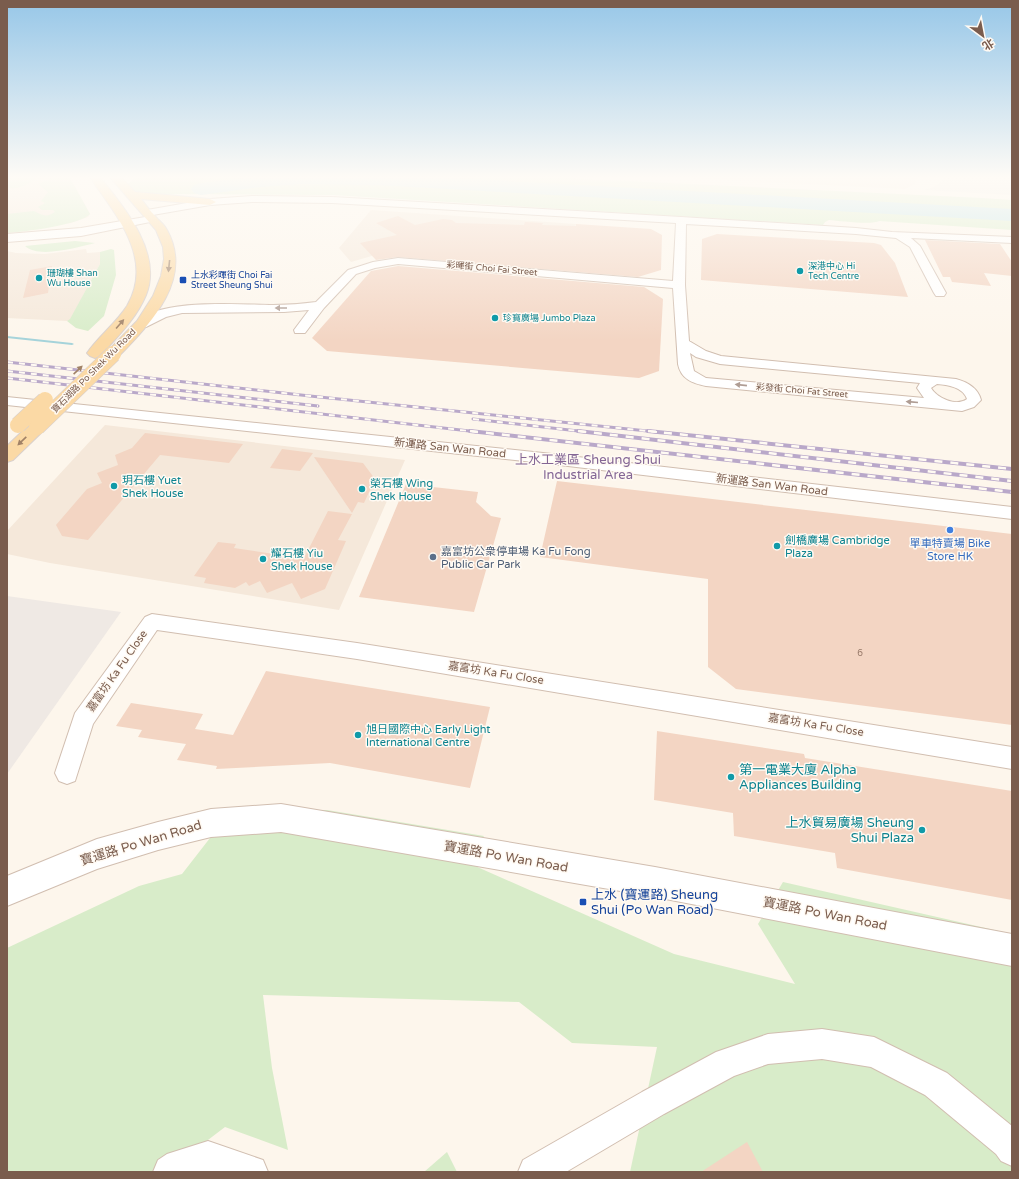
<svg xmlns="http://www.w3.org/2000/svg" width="1019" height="1179" viewBox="0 0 1019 1179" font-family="'Varela Round','Noto Sans SC',sans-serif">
  <rect width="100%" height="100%" fill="#fdf6ec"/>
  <g fill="#f5e8da">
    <polygon points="7,176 69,176 90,214 88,217 71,223 7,233"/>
    <polygon points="647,176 918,176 915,184 905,189"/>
    <polygon points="371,210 576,224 565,267 375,255 351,262 339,248"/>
    <polygon points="86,249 87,253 100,252 100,264 70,320 67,321 7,318 7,251 16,253 45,254"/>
    <polygon points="105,425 405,460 339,610 50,563 7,554 7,531"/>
  </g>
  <g fill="#efe9e4">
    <polygon points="944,176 1012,176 1012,195 924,190 934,187 941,182 944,177"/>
    <polygon points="7,596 121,612 7,774"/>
  </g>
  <g fill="#d8ecc9">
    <path d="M7 176H28L35 180C25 185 17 191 7 187Z"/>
    <path d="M50 176H69L90 214C80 225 23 232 7 233V214L34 211C42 215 46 218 55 212L53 210H42L38 207 45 203 41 201 48 192 38 184 49 179Z"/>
    <path d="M133 176H220L215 179 241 176H522L982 198 1012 200V230L879 221C873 225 839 221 829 220L825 222 823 225 333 195 182 194C170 194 132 198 128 184L134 178Z"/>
    <path d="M75 241 95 243C78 247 39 259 25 246Z"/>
    <polygon points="111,249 114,250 116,275 104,316 88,331 76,328 67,321 70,319 100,264 100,252"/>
    <polygon points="327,810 484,836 466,862 674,954 795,984 758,924 783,882 1012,934 1012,1172 630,1172 657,1047 572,1043 519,1002 263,995 272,1068 288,1150 225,1127 166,1172 7,1172 7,948 139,886 182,874 210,838 197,811"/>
    <polygon points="447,1152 457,1172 424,1172"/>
  </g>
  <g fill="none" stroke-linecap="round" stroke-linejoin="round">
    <polygon fill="#a5d3da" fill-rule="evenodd" points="7,336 72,343 74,344 72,345 7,338"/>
    <polygon fill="#bfe3e8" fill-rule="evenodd" points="258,176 418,176 1012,209 1012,221 377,185 300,184 260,187 201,195 194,193 191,189 194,185 201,183"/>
  </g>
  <g fill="#f3d5c3">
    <polygon points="398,216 415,225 443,219 452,220 456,223 524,225 525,222 543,223 542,225 576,226 576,224 651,229 662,235 661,270 638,277 398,257 376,260 360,243 397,235 376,223"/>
    <polygon points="717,234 874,243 881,245 895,263 908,297 701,280 702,239"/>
    <polygon points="925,240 1000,244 1012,262 1012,276 984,273 991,286 952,282 950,277 943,277"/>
    <polygon points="52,266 48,293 23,298 30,270"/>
    <polygon points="398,266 644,287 663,299 659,371 639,378 327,351 312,338 371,271"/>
    <polygon points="145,433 243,444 229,463 160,455 88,540 62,536 56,525 87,489 102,483 97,473 118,465 115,455 132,448"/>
    <polygon points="282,449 313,453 300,471 270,468"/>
    <polygon points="314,457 363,463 375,479 364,503 358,502 352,513"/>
    <polygon points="557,481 1012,534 1012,725 736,689 708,667 708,579 540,557"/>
    <polygon points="406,484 478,492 476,502 491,516 501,518 474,612 359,597"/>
    <polygon points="328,511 352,514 338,540 346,541 325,589 301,599 292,583 267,593 260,581 249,586 246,582 235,588 204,583 206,578 194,576 218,542 236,544 234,548 287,556 288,554 304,558"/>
    <polygon points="266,671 490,707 470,788 330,763 216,769 217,766 177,760 186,744 138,737 142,730 116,726 131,703 203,714 195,729 233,735"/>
    <polygon points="657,731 804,754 805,758 1012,791 1012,900 837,868 835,853 734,836 733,813 654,800"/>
    <polygon points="747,1142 763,1172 701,1172"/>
  </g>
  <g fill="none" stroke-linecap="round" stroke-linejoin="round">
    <defs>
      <g id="minor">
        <path d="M252 196 332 197 681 217 856 228 892 232 1012 237V243L911 238 920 246 946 293 944 296H936L934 293 910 247 896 238 856 234 686 224 685 285 689 341 706 351 721 356 956 379C967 382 978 388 981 400L974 407 962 411 706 386C692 383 681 379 678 364L673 288 398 264 375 268 356 274 324 308 305 333H295L294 330 309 310 284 312 182 313 166 317 146 327H138L136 324C155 297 243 305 273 305 288 305 302 304 316 302L348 270 373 262 398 258 673 281 676 223 332 203 252 202 210 205 147 216 142 213 147 210 210 199ZM690 353 696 357 720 364 920 383 917 388 924 398 706 378 694 371ZM937 384C948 385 963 387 967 399 956 407 937 398 931 388Z"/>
        <polygon points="7,397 543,453 1012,507 1012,519 543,463 7,405"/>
        <polygon points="152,614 357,643 1012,747 1012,769 357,659 157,630 93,724 75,781 67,784 59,781 55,773 75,713 145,617"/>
        <polygon points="822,1029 874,1037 947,1073 1012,1126 1012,1166 1001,1161 996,1154 925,1095 871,1067 822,1059 768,1064 734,1076 664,1114 566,1172 518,1172 523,1160 642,1092 716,1052 768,1034"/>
        <polygon points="208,1141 263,1160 268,1172 153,1172 158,1160 167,1154"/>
      </g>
      <polygon id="tertiary" points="281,804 655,867 1012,934 1012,966 655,897 281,832 211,837 158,850 97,869 7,906 7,876 97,839 158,822 211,809"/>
      <polygon id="secondary" points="151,216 155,217 157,219 155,221 81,236 7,242 7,234 81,228"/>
      <g id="primary">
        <path d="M89 176H99C124 207 163 253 146 295 136 319 117 337 100 356L95 358 90 356 87 353C99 336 116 323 127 306 155 258 115 214 89 176Z"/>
        <path d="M109 176H120L135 192 210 199 216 202 210 205 141 199C146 205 150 211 155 216 159 221 164 224 167 230 194 279 151 323 118 357L113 359 108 357 105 354 137 321 153 296 161 276 164 259 163 247 156 230Z"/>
        <polygon points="37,422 43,423 46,427 43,431 13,460 7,462 7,446 31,423"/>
      </g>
    </defs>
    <use href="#minor" stroke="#d1beb0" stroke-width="2"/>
    <use href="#tertiary" stroke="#d1beb0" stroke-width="2"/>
    <use href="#secondary" stroke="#d6c0b0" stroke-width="2"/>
    <use href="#primary" stroke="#dad1cd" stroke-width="2"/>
    <use href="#minor" fill="#fff" fill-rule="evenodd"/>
    <use href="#tertiary" fill="#fff" fill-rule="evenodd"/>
    <use href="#secondary" fill="#fff" fill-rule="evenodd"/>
    <use href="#primary" fill="#fbd9a5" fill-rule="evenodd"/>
    <defs>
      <g id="rail-far1">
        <polyline points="7,362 310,396 657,432"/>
        <polyline points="7,371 318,406"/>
        <polyline points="7,378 478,432"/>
        <polyline points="473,419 587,432"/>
      </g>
      <g id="rail">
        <polyline points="470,431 1012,492"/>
        <polyline points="578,431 1012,481"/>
        <polyline points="648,431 1012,469"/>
      </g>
    </defs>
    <use href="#rail-far1" stroke="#b9a8c9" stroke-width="3"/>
    <use href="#rail" stroke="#b9a8c9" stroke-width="4"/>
    <use href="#rail-far1" stroke="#fffaf3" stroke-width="2" stroke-dasharray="6" stroke-linecap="butt"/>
    <use href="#rail" stroke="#fffaf3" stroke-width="2.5" stroke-dasharray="8" stroke-linecap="butt"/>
    <defs>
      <g id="primary-bridge">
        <polyline points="18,425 45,400"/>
        <polyline points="37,427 113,354"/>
      </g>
    </defs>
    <use href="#primary-bridge" stroke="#dad1cd" stroke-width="17" stroke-linecap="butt"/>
    <use href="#primary-bridge" stroke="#fbd9a5" stroke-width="16"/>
  </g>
  <defs><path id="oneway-solid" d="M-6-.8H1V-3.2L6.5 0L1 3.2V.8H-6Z"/></defs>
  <g fill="#a18267">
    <use href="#oneway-solid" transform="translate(169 266) rotate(96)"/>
    <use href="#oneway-solid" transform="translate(120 324) rotate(-49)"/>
    <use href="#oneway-solid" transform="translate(78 370) rotate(-43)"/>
    <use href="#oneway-solid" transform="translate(22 441) rotate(136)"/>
  </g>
  <g fill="#af9d94">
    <use href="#oneway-solid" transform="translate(281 308) rotate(180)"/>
    <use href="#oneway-solid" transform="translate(741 385) rotate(-174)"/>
    <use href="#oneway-solid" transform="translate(912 402) rotate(-175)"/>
  </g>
  <linearGradient id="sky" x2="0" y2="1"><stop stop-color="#97c7e8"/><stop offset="0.52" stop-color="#fefbf6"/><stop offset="1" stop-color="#fefbf6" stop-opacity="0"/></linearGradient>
  <rect width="1019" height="341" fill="url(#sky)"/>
  <g fill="#0f9aa8" stroke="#fffaf3" stroke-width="1.5">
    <circle cx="800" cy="271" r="4"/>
    <circle cx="39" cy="278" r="4"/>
    <circle cx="495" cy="318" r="4"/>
    <circle cx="114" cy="486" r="4"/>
    <circle cx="362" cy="489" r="4"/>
    <circle cx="777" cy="546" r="4"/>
    <circle cx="263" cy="559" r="4"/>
    <circle cx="358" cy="735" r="4"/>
    <circle cx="731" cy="777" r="4"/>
    <circle cx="922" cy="830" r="4"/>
  </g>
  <g fill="#1a4fb4" stroke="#fffaf3" stroke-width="1.5">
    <rect x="179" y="276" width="8" height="8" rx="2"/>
    <rect x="579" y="898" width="8" height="8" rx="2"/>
  </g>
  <circle fill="#3f7fe0" stroke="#fffaf3" stroke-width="1.5" cx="950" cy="530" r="4"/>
  <circle fill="#5c6f8a" stroke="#fffaf3" stroke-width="1.5" cx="433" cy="557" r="4"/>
  <g text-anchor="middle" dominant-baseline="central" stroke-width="3" stroke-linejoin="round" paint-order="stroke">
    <g font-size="9" fill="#0d838f" stroke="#fffaf3" text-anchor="start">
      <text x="808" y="266">深港中心 Hi<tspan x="808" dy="10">Tech Centre</tspan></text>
      <text x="47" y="273">珊瑚樓 Shan<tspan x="47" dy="10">Wu House</tspan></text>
      <text x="503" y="318">珍寶廣場 Jumbo Plaza</text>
    </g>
    <g font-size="9" fill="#7a5c4d" stroke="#fffaf3">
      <text transform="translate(492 269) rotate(5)">彩暉街 Choi Fai Street</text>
      <text transform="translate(94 371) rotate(-45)">寶石湖路 Po Shek Wu Road</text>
      <text transform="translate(802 391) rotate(5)">彩發街 Choi Fat Street</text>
    </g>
    <g font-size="9" fill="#164399" stroke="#fffaf3" text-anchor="start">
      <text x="191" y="275">上水彩暉街 Choi Fai<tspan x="191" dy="10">Street Sheung Shui</tspan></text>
    </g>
    <g font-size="9" fill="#987a6a">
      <text x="860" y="653">6</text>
    </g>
    <g font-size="11" fill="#7a5c4d" stroke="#fffaf3">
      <text transform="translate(450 448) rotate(6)">新運路 San Wan Road</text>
      <text transform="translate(772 485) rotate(7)">新運路 San Wan Road</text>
      <text transform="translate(117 671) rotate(-55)">嘉富坊 Ka Fu Close</text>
      <text transform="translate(496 673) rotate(9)">嘉富坊 Ka Fu Close</text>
      <text transform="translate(816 725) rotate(9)">嘉富坊 Ka Fu Close</text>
    </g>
    <g font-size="11" fill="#0d838f" stroke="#fffaf3" text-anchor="start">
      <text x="122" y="480">玥石樓 Yuet<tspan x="122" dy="13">Shek House</tspan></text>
      <text x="370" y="483">榮石樓 Wing<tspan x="370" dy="13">Shek House</tspan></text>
      <text x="785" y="540">劍橋廣場 Cambridge<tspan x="785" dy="13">Plaza</tspan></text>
      <text x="271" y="553">耀石樓 Yiu<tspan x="271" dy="13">Shek House</tspan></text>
      <text x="366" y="729">旭日國際中心 Early Light<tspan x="366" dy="13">International Centre</tspan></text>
    </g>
    <g font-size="11" fill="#366cbe" stroke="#fffaf3">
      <text x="950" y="543">單車特賣場 Bike<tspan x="950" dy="13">Store HK</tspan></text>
    </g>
    <g font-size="11" fill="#4e5e75" stroke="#fffaf3" text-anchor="start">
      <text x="441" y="551">嘉富坊公衆停車場 Ka Fu Fong<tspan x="441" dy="13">Public Car Park</tspan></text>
    </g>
    <g font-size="13" fill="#846695" stroke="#fffaf3">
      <text x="588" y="460">上水工業區 Sheung Shui<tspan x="588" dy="15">Industrial Area</tspan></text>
    </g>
    <g font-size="13" fill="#0d838f" stroke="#fffaf3" text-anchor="start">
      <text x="739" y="770">第一電業大廈 Alpha<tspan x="739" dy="15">Appliances Building</tspan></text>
      <text x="914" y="823" text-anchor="end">上水貿易廣場 Sheung<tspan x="914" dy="15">Shui Plaza</tspan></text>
    </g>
    <g font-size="13" fill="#7a5c4d" stroke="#fffaf3">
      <text transform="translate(141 843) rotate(-17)">寶運路 Po Wan Road</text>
      <text transform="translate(506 857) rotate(10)">寶運路 Po Wan Road</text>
      <text transform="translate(825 914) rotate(11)">寶運路 Po Wan Road</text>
    </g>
    <g font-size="13" fill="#164399" stroke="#fffaf3" text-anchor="start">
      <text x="591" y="895">上水 (寶運路) Sheung<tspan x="591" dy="15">Shui (Po Wan Road)</tspan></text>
    </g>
  </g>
  <rect width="1019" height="1179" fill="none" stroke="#7a5c4d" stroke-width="16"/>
  <g transform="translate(983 36) rotate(148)" stroke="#fffaf3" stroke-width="3" paint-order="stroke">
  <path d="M0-3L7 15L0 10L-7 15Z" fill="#7a5c4d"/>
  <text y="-6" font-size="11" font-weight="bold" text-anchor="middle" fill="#7a5c4d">北</text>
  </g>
</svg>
